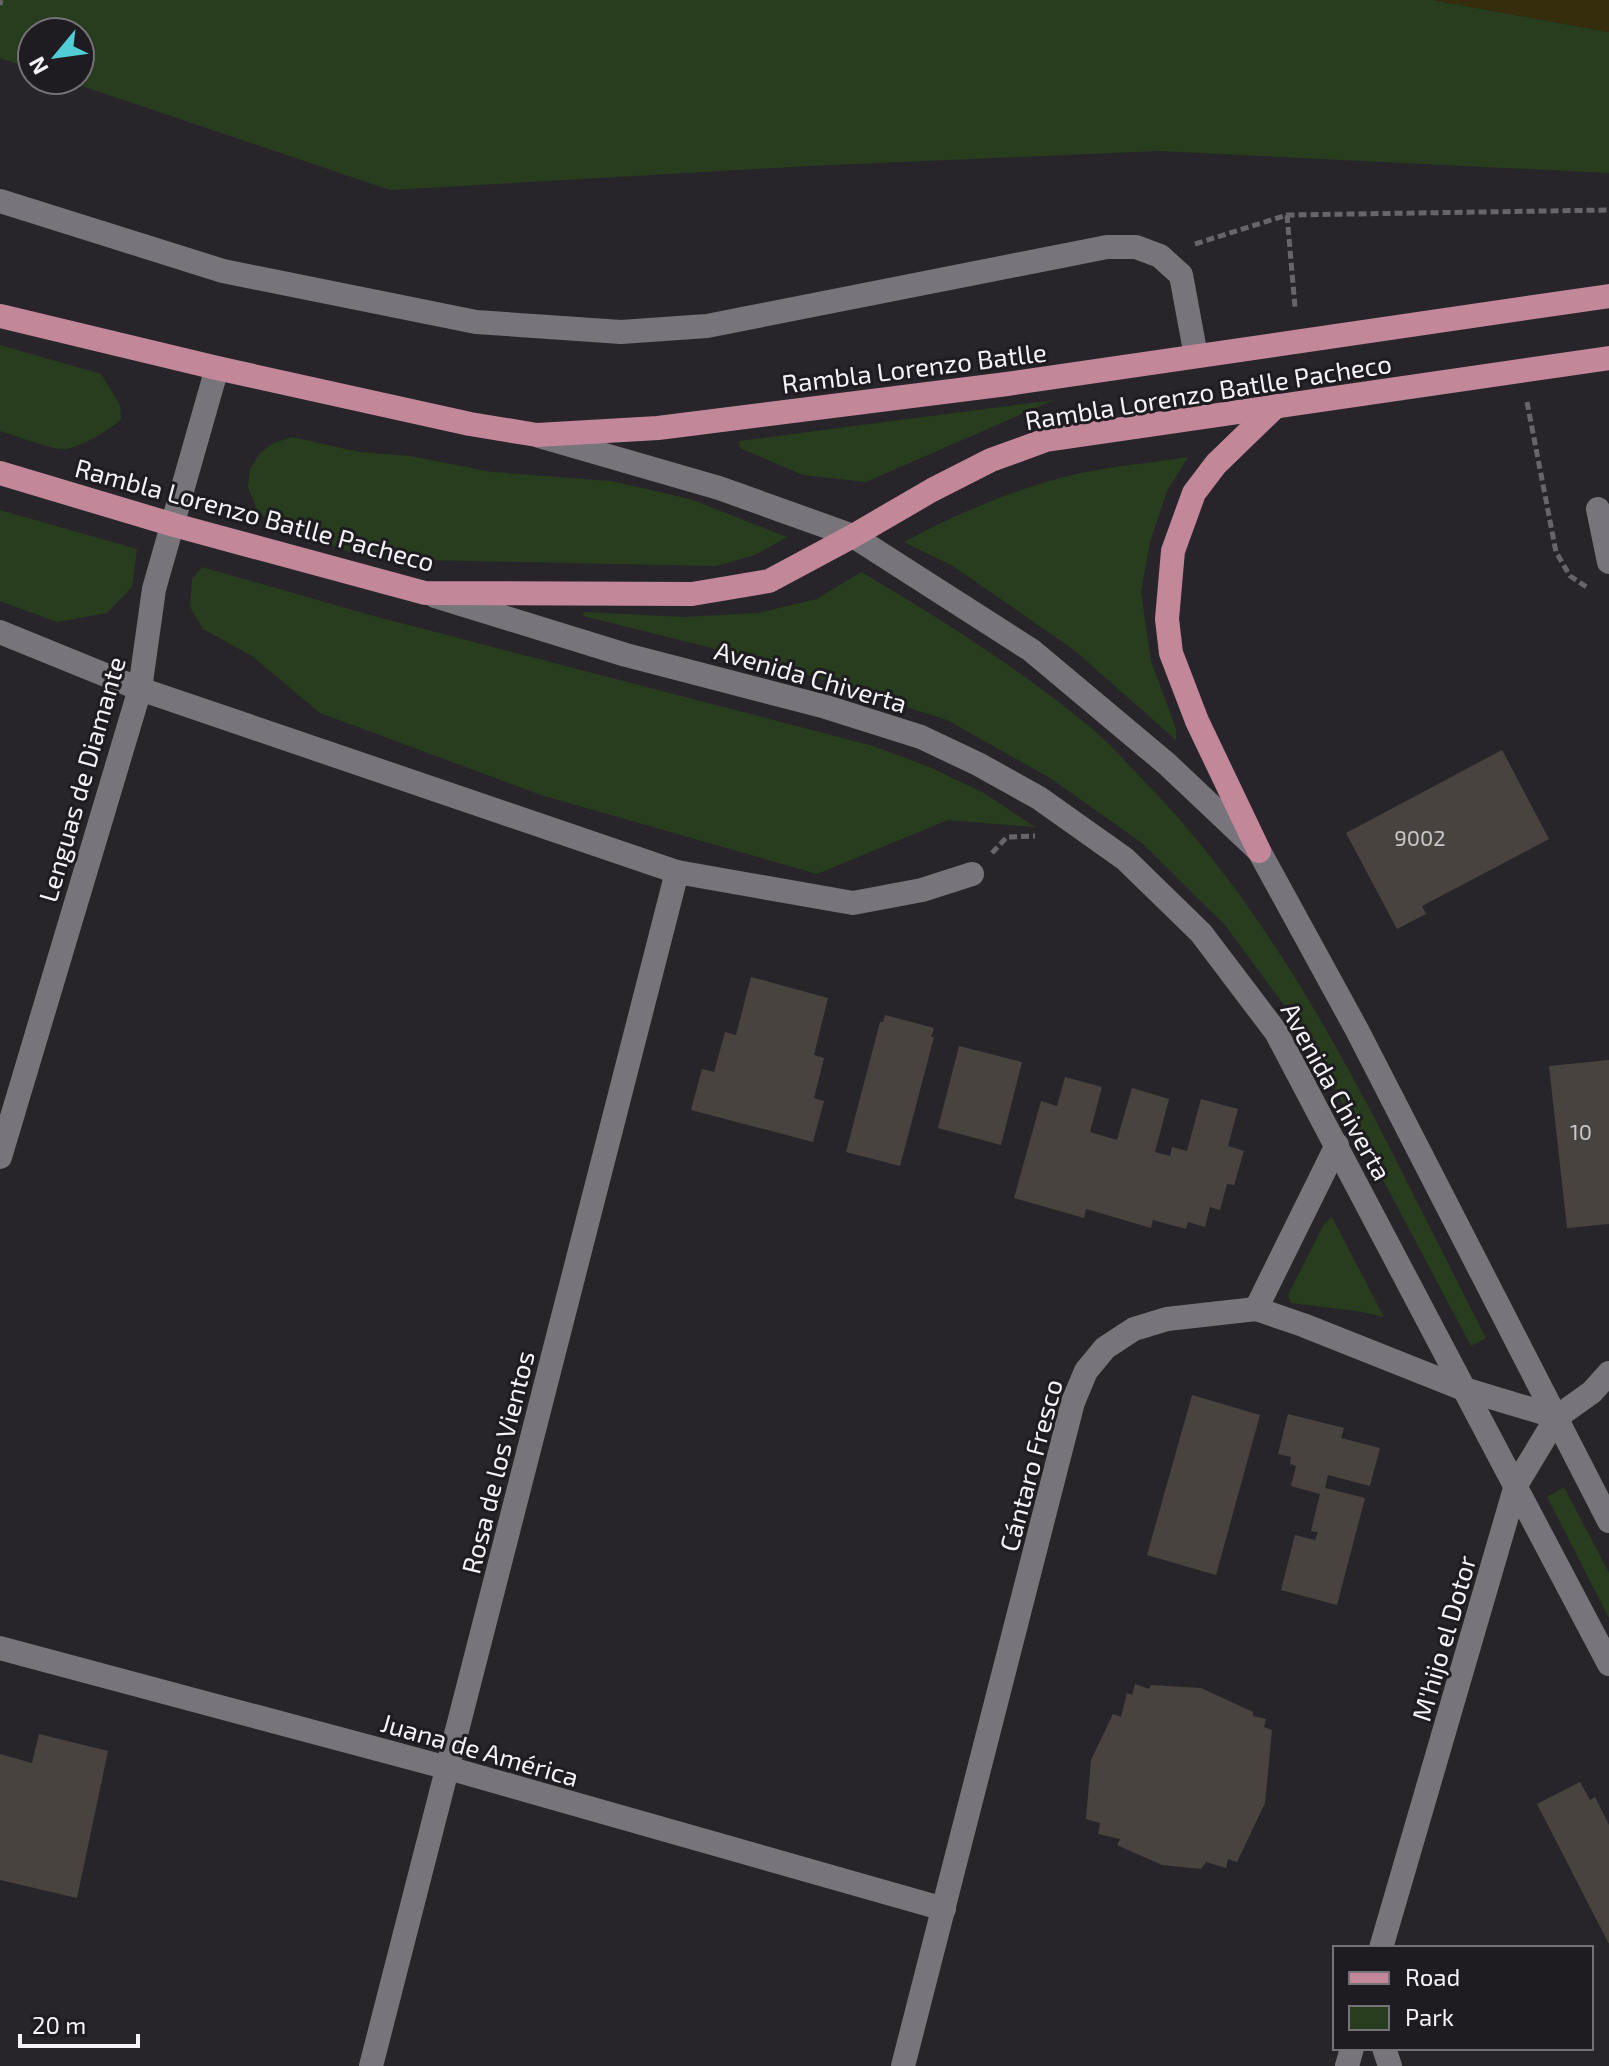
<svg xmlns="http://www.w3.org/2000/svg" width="1609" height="2066" viewBox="0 0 1609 2066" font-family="'Exo 2',sans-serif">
  <rect width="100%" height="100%" fill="#28252a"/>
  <g fill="#273d1d">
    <polygon points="0,0 1433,0 1609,32 1609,173 1159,151 809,166 390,190 64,80 80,80 80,32 32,32 32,69 0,58"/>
    <path d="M0 345 101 374 120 405 121 419C110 430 79 449 63 449 50 449 14 435 0 431Z"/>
    <polygon points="1054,400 866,482 803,475 740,448 739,441"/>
    <polygon points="292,437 359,452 410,456 492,472 611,481 690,499 787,537 755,555 716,566 370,559 270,524 257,509 248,488 250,469 260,453 274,443"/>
    <path d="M1188 457 1167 491 1150 542 1141 592 1151 661 1176 729V740L1074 650 953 566 904 542C960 512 1016 488 1077 474 1113 466 1151 463 1188 457Z"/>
    <polygon points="0,510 137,549 132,587 107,613 57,622 0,601"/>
    <polygon points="202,567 370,615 873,746 927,766 984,793 1035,827 948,820 817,874 541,795 320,713 252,656 203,629 190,607 192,579"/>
    <path d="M861 572C943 620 1023 671 1096 732 1114 748 1130 767 1147 784 1299 941 1387 1146 1486 1338L1471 1346 1308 1038 1225 925 1142 843 1050 778 947 720 768 662 583 616 584 612 684 617 758 613 817 599Z"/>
    <polygon points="1332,1217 1384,1317 1357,1311 1291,1303 1288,1295 1324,1224"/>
    <polygon points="1564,1487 1609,1573 1609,1618 1547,1497"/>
  </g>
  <polygon fill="#352d0c" points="1433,0 1609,0 1609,32"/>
  <g fill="#49433f">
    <polygon points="1502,750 1549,839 1422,906 1426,914 1397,929 1346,833"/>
    <polygon points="751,977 828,998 814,1055 824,1058 814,1098 824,1101 813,1142 691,1110 702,1069 714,1072 725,1032 736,1035"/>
    <polygon points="885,1015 934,1028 931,1037 934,1037 900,1166 846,1152 880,1022 883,1022"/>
    <polygon points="959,1046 1022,1062 1001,1145 938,1128"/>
    <polygon points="1609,1060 1609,1224 1567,1228 1549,1066"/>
    <polygon points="1065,1077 1102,1087 1090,1132 1117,1140 1132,1088 1169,1099 1155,1152 1170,1156 1172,1147 1187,1151 1201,1099 1238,1109 1228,1146 1244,1151 1234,1185 1227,1184 1220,1210 1210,1207 1205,1227 1188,1222 1186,1229 1153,1220 1151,1228 1086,1209 1084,1218 1014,1198 1041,1101 1057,1106"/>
    <polygon points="1192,1395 1260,1415 1216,1575 1147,1555"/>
    <polygon points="1288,1414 1344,1428 1341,1438 1380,1448 1370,1486 1328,1475 1325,1488 1365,1498 1337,1605 1281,1590 1295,1535 1315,1540 1318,1532 1311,1531 1320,1494 1291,1486 1296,1466 1290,1464 1291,1457 1278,1454"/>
    <polygon points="1135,1684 1149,1689 1151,1685 1201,1688 1253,1712 1253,1716 1266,1719 1264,1727 1272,1730 1265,1803 1237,1862 1228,1859 1226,1868 1206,1862 1201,1869 1162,1865 1117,1845 1120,1839 1098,1834 1100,1823 1086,1819 1091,1760 1113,1714 1121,1717 1127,1693 1132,1695"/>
    <polygon points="39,1734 108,1751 77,1898 0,1880 0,1754 32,1763"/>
    <polygon points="1580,1782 1590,1800 1595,1797 1609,1825 1609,1944 1537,1804"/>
  </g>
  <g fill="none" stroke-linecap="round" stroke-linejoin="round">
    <g stroke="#68656a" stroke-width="5" stroke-dasharray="8 4" stroke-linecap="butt">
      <polyline points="0,5 1,0"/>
      <polyline points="1287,215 1295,307"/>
      <polyline points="1195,244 1287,215 1609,210"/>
      <polyline points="1527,402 1556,552 1570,576 1588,588"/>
      <polyline points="992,853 1007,837 1035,836"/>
    </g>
    <g stroke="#78747b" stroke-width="24">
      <polyline points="0,201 223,271 476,322 621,332 707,326 1107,247 1136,247 1160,256 1181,275 1196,356"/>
      <polyline points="539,436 719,488 853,536 1031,650 1167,764 1259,851 1357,1030 1609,1521"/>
      <polyline points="1598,509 1609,562"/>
      <polyline points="435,596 626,655 826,707 921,737 978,764 1039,798 1125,859 1201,933 1276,1032 1609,1664"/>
      <polyline points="0,632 140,689 677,872 853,903 922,890 972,874"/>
      <polyline points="0,1157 140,689 154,589 217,368"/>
      <polyline points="1256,1309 1337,1145"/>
      <polyline points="0,1648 448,1768 944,1909"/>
      <polyline points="1381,1948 1516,1485 1557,1417 1592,1392 1609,1373"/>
      <polyline points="1384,2048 1390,2066"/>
      <polyline points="371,2066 677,872"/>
      <polyline points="903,2066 1073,1402 1086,1371 1105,1348 1134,1329 1167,1319 1256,1309 1303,1325 1464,1389 1557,1417"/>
      <polyline points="1347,2066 1352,2048"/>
    </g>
    <g stroke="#c3879a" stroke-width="24">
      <polyline points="0,316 217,368 470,424 537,435 658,428 1007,384 1609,296"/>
      <polyline points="0,473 174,525 425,593 692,594 769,581 853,536 932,490 991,460 1046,440 1609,358"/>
      <polyline points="1259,851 1197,721 1171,653 1167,619 1173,551 1194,493 1216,464 1276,406"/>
    </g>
  </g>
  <g text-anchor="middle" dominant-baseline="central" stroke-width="6" stroke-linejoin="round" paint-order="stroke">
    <g font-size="22" fill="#cac7c9">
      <text x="1420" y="837">9002</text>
      <text x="1581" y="1131">10</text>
    </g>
    <g font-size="26" fill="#f5f3f7" stroke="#1e1b21">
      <text transform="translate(914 367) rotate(-7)">Rambla Lorenzo Batlle</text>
      <text transform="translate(1208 391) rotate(-9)">Rambla Lorenzo Batlle Pacheco</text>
      <text transform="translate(255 514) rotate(15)">Rambla Lorenzo Batlle Pacheco</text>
      <text transform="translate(811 676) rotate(16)">Avenida Chiverta</text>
      <text transform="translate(81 779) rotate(-74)">Lenguas de Diamante</text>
      <text transform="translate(1337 1091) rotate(61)">Avenida Chiverta</text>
      <text transform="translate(497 1462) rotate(-76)">Rosa de los Vientos</text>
      <text transform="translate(1030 1465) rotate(-75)">Cántaro Fresco</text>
      <text transform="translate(1443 1638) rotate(-74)">M'hijo el Dotor</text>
      <text transform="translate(480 1749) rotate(16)">Juana de América</text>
    </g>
  </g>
  <rect x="1333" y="1946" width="260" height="104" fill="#1e1b21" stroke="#747177" stroke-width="2"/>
  <rect x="1349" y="1972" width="40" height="12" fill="#c3879a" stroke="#747177" stroke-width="2"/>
  <text x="1405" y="1986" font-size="24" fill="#f5f3f7">Road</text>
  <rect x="1349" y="2006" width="40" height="24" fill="#273d1d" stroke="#747177" stroke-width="2"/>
  <text x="1405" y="2026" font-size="24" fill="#f5f3f7">Park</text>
  <g transform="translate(56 56) rotate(241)"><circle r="38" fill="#1e1b21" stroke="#747177" stroke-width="2"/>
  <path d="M0-6L14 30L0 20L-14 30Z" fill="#52ccd5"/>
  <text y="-12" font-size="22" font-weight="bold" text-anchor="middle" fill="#f5f3f7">N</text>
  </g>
  <path d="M20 2034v12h118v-12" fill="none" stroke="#f5f3f7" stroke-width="4"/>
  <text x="32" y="2034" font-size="24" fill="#f5f3f7" stroke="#1e1b21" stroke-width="6" paint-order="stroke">20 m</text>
</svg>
